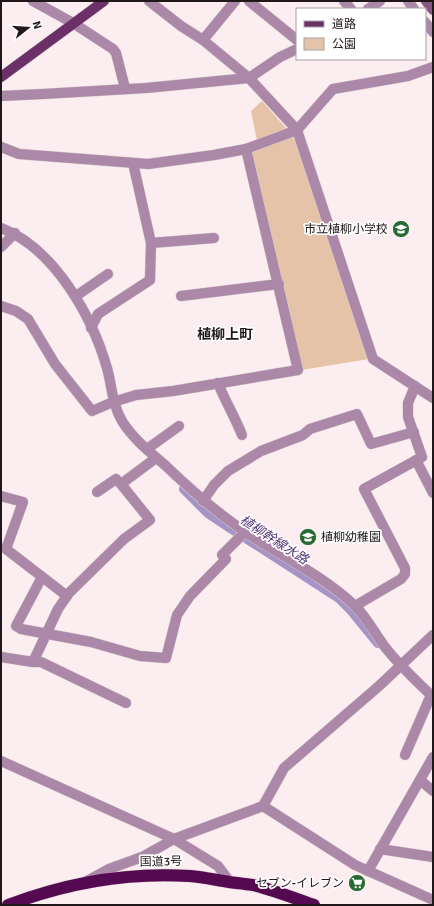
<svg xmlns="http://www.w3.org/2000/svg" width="434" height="906" viewBox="0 0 434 906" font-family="Signika,'Noto Sans JP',sans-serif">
  <rect width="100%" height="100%" fill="#fcedf1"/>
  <polygon fill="#e5c3a9" points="262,101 293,136 324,218 369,359 301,370 249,152 257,141 251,111"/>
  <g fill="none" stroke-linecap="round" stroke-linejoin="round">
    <polyline stroke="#a594c5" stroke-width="10" points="184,489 208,513 229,527 339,598 351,610 378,643"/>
    <defs>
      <g id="street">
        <polyline points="33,1 73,23 113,49 116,53 125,88"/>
        <polyline points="149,1 181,26 203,40 249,78 297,130 373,359 433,398"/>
        <polyline points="249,1 297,40"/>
        <polyline points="344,1 351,9"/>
        <polyline points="408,1 414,9"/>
        <polyline points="368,9 380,1"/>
        <polyline points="425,22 433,32"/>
        <polyline points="203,40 235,1"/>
        <polyline points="1,96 43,94 146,88 249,78 280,57 297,49"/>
        <polyline points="1,147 19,154 148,164 214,155 246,149 297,130 333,89 408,76 433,67"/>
        <path d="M1 228C54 248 92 316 107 368 112 386 112 404 122 421 133 439 151 453 166 466 192 491 219 515 250 535 285 558 323 576 354 605 366 616 375 634 385 647 399 665 416 681 433 697"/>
        <polyline points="151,243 214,238"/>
        <polyline points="1,247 15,233"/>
        <polyline points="76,296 108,274"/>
        <polyline points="181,296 279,284"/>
        <polyline points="1,306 16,311 28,319 55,364 92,411 113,402 136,395 173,391 298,370 246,149"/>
        <polyline points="91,328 98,314 150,280 151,243 133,163"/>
        <path d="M218 383C225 401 235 417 242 435"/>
        <polyline points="147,449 179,426"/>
        <polyline points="416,460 433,493"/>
        <polyline points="97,492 116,479 121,484"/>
        <polyline points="1,496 23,502 6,549 67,596"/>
        <polyline points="203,501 214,485 228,471 261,451 303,435 310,429 357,414 371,444 414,432"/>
        <polyline points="42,577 16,626 21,629 91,642 140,656 166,658 177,615 190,596 226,559 222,555 245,532"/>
        <polyline points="355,606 401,579 405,574 405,568 364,489 422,457 408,417 408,403 415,386"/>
        <polyline points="1,657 33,662 58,609 69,593 124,539 150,520 121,484 156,458"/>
        <polyline points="33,662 41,662 126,703"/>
        <polyline points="405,755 431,695"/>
        <polyline points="1,761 174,839 218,866 230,882"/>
        <polyline points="420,780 433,791"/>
        <polyline points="263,806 355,865 433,900"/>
        <polyline points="380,849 433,857"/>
        <polyline points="368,871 433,757"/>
        <polyline points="87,881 109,869 142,857 174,839 263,806 284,768 379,686 433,635"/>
      </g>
      <polyline id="secondary" points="426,1 433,10"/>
      <polyline id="primary" points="1,77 104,1"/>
      <path id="highway" d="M8 905C66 883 128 872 190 876 203 877 216 880 229 882 237 883 246 884 253 885 274 890 294 898 314 905"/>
    </defs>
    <use href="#street" stroke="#d9cbce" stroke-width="11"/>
    <use href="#secondary" stroke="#d9cbce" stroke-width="11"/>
    <use href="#primary" stroke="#d9cbce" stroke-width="11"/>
    <use href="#highway" stroke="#d9cbce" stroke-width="13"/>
    <use href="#street" stroke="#ab88a7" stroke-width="10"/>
    <use href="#secondary" stroke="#875682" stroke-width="10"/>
    <use href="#primary" stroke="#6c3068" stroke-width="10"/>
    <use href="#highway" stroke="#540951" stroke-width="12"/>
  </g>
  <defs>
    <symbol id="school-disc" viewBox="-11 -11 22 22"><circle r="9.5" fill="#296933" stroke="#fefefe"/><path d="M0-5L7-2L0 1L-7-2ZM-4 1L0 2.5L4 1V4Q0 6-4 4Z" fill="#fff"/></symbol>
    <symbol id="supermarket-disc" viewBox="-11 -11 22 22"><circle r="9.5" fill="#296933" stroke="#fefefe"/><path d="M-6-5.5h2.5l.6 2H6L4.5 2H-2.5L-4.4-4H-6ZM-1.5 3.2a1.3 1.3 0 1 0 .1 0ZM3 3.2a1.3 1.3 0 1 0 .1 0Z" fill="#fff"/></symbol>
  </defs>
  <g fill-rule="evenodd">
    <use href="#school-disc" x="391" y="219" width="20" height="20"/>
    <use href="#school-disc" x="298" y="527" width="20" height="20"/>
    <use href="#supermarket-disc" x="347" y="873" width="20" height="20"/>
  </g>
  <g text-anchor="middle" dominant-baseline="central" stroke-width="3.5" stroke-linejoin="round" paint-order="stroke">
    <g font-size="12" fill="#1f1719" stroke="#fefefe" text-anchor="end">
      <text x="388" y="229">市立植柳小学校</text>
      <text x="321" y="537" text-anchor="start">植柳幼稚園</text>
      <text x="344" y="883">セブン-イレブン</text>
    </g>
    <g font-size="12" fill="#1f1719" stroke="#fefefe">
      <text transform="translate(161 862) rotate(-1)">国道3号</text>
    </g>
    <g font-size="13" font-style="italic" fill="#503674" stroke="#fefefe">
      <text transform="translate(274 540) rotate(33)">植柳幹線水路</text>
    </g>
    <g font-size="14" font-weight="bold" fill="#1f1719" stroke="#fefefe">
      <text x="225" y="334">植柳上町</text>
    </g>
  </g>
  <rect width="434" height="906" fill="none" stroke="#1f1719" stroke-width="4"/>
  <rect x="296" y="8" width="130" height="52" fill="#fefefe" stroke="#a5a2a2"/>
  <rect x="304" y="21" width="20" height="6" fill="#6c3068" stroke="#a5a2a2"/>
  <text x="332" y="28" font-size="12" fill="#1f1719">道路</text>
  <rect x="304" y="38" width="20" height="12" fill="#e5c3a9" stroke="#a5a2a2"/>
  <text x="332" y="48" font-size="12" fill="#1f1719">公園</text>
  <g transform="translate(28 28) rotate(73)" stroke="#fefefe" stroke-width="3" paint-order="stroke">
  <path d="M0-3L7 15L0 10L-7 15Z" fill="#1f1719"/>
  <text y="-6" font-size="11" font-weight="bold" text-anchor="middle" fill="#1f1719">N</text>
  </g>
</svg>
